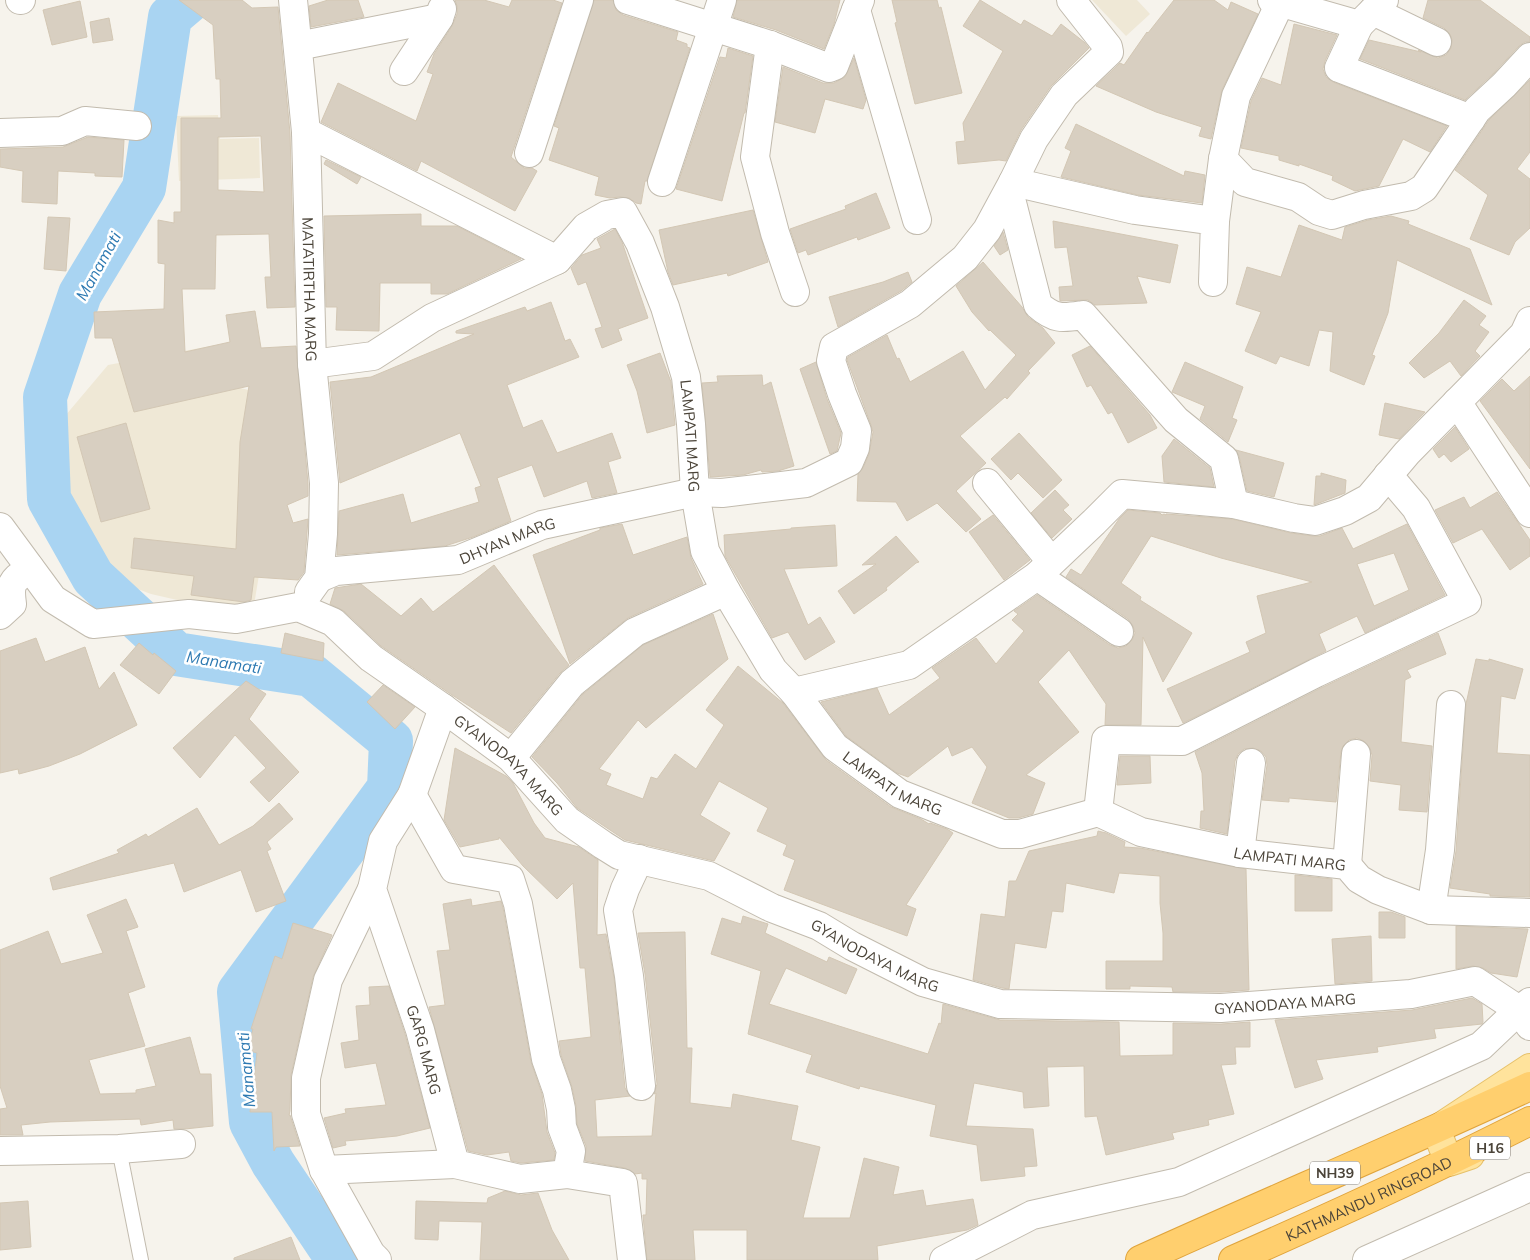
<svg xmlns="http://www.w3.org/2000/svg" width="1530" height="1260" viewBox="0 0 1530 1260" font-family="Mulish,sans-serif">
  <rect width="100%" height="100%" fill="#f6f3ec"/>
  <g fill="#efe8d6">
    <polygon points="1092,0 1137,0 1150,14 1126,36"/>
    <polygon points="218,115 220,139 259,138 260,178 179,181 176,116"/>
    <polygon points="227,343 236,387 265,394 263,551 254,605 186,602 151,594 114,580 87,549 71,526 57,493 49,435 108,365"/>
  </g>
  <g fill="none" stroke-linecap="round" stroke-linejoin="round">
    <polyline stroke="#a9d4f2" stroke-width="44" points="190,0 170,17 144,188 80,294 45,397 49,499 93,577 176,654 311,675 391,741 389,788 239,992 251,1122 273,1163 338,1260"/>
  </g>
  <g fill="#d8cfc1" stroke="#d3c7b4" fill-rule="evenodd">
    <path d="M179 0H242L252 8 278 7 290 133 295 307 267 308 265 277H271L269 234 216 235 215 289H182L185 352 230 342 226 315 255 311 261 348 296 346 308 484V496L287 505 293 523 308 519 304 572 298 580 254 577 251 600 244 602 191 595 194 576 131 568 134 538 236 549 240 442 249 386 134 412 112 338H95L94 312 164 309 165 264 158 263V220L174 223V212H181V118H221L220 79H216L213 25ZM261 136 264 192 218 190V137Z"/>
    <polygon points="328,0 358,0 364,17 311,27 309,6"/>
    <polygon points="455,0 484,0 509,7 512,0 553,0 562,3 511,157 524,168 532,168 537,171 515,211 421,161 417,171 321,122 338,83 416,121 433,74 427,72 434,54 452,26 457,14 457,6"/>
    <polygon points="594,0 613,0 616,10 623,15 678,32 676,40 687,44 687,47 690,48 647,181 645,181 641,204 636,203 629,198 620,197 610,198 595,195 599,177 549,160 559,128 554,126"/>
    <polygon points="737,0 840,0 834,24 824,49 776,30 733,17"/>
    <polygon points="892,0 937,0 939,8 941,7 962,93 915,104 895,23 897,22"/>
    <polygon points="980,0 1021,25 1024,20 1052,36 1061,24 1084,42 1089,48 1051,86 1021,130 1006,161 999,160 958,164 956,142 965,141 963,123 1003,51 963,26"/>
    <polygon points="1174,0 1214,0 1228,10 1231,2 1258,14 1222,90 1211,139 1199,136 1202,127 1156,112 1096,86 1120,63 1124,65 1147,32 1148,33"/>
    <polygon points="1428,0 1480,0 1530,37 1530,42 1525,42 1519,46 1493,74 1465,100 1360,59 1369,40 1421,52 1418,50 1438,58 1446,55 1451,48 1452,40 1450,34 1444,28 1423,18"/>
    <polygon points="80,1 87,37 52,45 43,10"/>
    <polygon points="109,18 113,40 93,43 90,22"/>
    <polygon points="1294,24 1337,35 1325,61 1323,69 1326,77 1333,82 1447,126 1430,152 1403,139 1379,186 1355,191 1332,180 1333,176 1299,164 1299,166 1279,160 1279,156 1241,148 1251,101 1262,78 1281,85"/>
    <polygon points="728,48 753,56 745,113 744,113 722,201 676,189 720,57 726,58"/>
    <polygon points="854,58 866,100 863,109 825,99 815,133 775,122 783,67 823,83 834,83 845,77"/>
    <polygon points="1530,80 1530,152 1517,169 1530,179 1530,228 1515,242 1509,255 1470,239 1488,195 1455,170 1489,120"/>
    <polygon points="1076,124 1184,176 1185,171 1205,175 1202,203 1138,195 1061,177 1071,151 1065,148"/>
    <polygon points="88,137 124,140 122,177 95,176 95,173 58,171 57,204 22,202 23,171 0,167 0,149 63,147"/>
    <polygon points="326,160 361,177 357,184 324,164"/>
    <polygon points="876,193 890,228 858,240 857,237 808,255 806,250 798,253 790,229 846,209 845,206"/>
    <polygon points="753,210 768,262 728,276 727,273 673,285 668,272 659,230"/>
    <polygon points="421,214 421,226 457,226 521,259 447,294 431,294 431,283 380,283 379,331 336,330 337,307 326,307 324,216"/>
    <polygon points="1391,216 1409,221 1408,224 1470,249 1492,305 1397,260 1388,313 1372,355 1375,356 1364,385 1330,371 1333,332 1319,330 1309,366 1280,356 1276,364 1245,351 1261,312 1236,304 1247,267 1281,277 1299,225 1342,240 1345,227 1368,220"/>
    <polygon points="48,217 70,218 66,271 44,269"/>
    <polygon points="1053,221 1178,245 1170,283 1137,276 1147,303 1095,305 1088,300 1060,301 1059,287 1073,286 1067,247 1055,248"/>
    <polygon points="615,229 622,242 648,318 618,329 622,340 602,348 595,329 602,327 586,282 578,285 571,268 582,255 601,248 597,239"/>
    <polygon points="1003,232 1008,250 1000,255 994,246"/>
    <polygon points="983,262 1022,307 1028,317 1043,328 1055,343 1028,371 1030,373 1007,399 1005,397 960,436 986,463 956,491 981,519 966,532 937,503 907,521 896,502 857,501 858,474 863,468 869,454 873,432 871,425 847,360 848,357 887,335 897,359 899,358 910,382 963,351 985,390 1016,355 990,330 989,331 972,312 956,286"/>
    <polygon points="908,272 912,282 901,291 838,327 829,297 883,282"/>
    <polygon points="1464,300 1486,316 1479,325 1489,332 1475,351 1480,356 1461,376 1450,361 1424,378 1409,363 1439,333"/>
    <polygon points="551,302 565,341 570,339 579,357 507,385 523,428 542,420 557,453 612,433 621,458 608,462 617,493 592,498 587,481 544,497 532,465 497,478 511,521 473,537 445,546 337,555 339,511 403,494 411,523 479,502 475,488 481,486 460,433 340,483 330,382 371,377 474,334 456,333 456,331 525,307 527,311"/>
    <polygon points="1090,346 1150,415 1157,428 1128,443 1112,412 1108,414 1091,385 1087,387 1072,355"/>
    <polygon points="660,353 671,382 675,425 647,433 637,391 627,365"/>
    <polygon points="816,362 827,399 841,433 837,451 830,454 800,369"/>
    <polygon points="1185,362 1243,387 1232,418 1237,420 1228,442 1200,419 1205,406 1172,392"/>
    <polygon points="762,375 763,386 771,382 794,466 778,471 762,472 761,470 743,475 710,477 702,383 718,382 717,376"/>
    <polygon points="1530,376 1530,469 1480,401 1502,379 1514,391"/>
    <polygon points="1385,403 1425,412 1399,439 1379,435"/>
    <polygon points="126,423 150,509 101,522 77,437"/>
    <polygon points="1455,427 1469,449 1451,462 1444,454 1439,458 1433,449"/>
    <polygon points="1019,433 1062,480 1043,498 1018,473 1011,480 991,459"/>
    <polygon points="1174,439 1210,468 1214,487 1164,482 1162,456"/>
    <polygon points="1236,450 1284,463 1274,497 1247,491 1239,456"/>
    <polygon points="1321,473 1346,480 1345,493 1314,505 1316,476 1321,476"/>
    <polygon points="1055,490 1069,505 1063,510 1072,519 1052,538 1031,513"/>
    <polygon points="1497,492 1530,540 1530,556 1510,570 1482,529 1453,543 1435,510 1464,497 1470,508"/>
    <path d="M1128 510 1160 513 1162 515 1164 514 1166 515V514L1232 519 1291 533 1313 536H1320L1342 528 1353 549 1407 524 1445 595 1365 633 1357 616 1319 634 1326 651 1183 723 1167 689 1250 652 1246 642 1266 633 1257 596 1312 582 1221 558 1151 536 1121 583 1141 597 1140 600 1192 633 1163 682 1143 637 1141 725H1105L1106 704 1069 650 1038 682 1079 732 1026 775 1045 783 1033 814 1018 818H1009L972 803 987 767 972 747 952 756 948 746 908 777 897 773 846 736 821 702 877 688 889 715 940 678 932 668 976 638 996 664 1024 631 1012 620 1018 614 1014 611 1037 595 1110 645 1118 648 1126 646 1132 640 1135 633 1133 626 1128 619 1066 577 1071 569 1081 575 1119 519ZM1394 553 1409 590 1374 606 1357 564Z"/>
    <polygon points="993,515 1030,560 1004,580 969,532"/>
    <polygon points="622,524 633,555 687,537 691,558 703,584 628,618 570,664 533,555 600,530 600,528"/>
    <polygon points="835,525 837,566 784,569 808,625 820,617 835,642 805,660 788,632 772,638 725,556 724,535 791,529 791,528"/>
    <polygon points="896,536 919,562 916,563 886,588 887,590 854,614 838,591 876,564 862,565"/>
    <polygon points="494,565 569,665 560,673 511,733 449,693 381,646 344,611 330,604 335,588 361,584 401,616 421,598 433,612"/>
    <polygon points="713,614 728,659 646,728 638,720 599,769 611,774 606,785 643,799 651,777 657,779 675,754 696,769 724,725 706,710 738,666 783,703 826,760 891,807 921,819 929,824 930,823 947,829 953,833 906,905 916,909 907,936 784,890 795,860 783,855 787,845 757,831 768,808 719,781 700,815 730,833 714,861 625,840 577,808 557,783 532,757 583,694 643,645"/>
    <polygon points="285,633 324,643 323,661 281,653"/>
    <polygon points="1438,633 1446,654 1407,670 1411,677 1405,680 1401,742 1432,746 1427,812 1399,810 1401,785 1370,781 1372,755 1370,748 1364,741 1357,738 1349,740 1343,746 1341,752 1336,802 1289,798 1289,802 1262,800 1267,765 1266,757 1261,751 1253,748 1244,749 1238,754 1235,761 1227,834 1200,828 1201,811 1204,811 1202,773 1195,752 1323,687"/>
    <polygon points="36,638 45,662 85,647 99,689 114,672 137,725 80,754 49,766 19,774 18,769 0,773 0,651"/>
    <polygon points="139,643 153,655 154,653 176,671 159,694 120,665"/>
    <polygon points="1476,659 1489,661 1489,659 1523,669 1515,699 1501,696 1497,753 1530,755 1530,897 1490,896 1490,894 1450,888 1456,851 1466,704"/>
    <polygon points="246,681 266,694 249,719 299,772 269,802 250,782 266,768 235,735 200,778 173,748"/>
    <polygon points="383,685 415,707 395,729 367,702"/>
    <polygon points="455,748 506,776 513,783 534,823 545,838 579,847 598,860 597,935 606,934 614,978 625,1088 630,1096 595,1100 597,1137 652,1136 656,1093 654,1094 657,1084 645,974 638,933 685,932 687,1048 692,1048 690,1103 731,1108 733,1094 798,1106 791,1140 820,1147 803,1218 850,1218 864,1158 899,1167 893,1195 923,1190 926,1206 973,1199 978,1225 967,1230 877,1246 878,1260 747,1260 747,1230 693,1230 695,1260 647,1260 643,1215 646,1215 647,1179 642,1179 642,1173 635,1174 625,1168 585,1161 586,1146 577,1124 576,1106 572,1087 561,1055 559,1041 591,1037 585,968 580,968 573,883 557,899 523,866 499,837 499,839 460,847 444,820"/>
    <polygon points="1120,756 1150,756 1151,783 1117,785"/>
    <polygon points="279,803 293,819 267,842 271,849 267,851 286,901 256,912 241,870 184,892 174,863 53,890 50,878 119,853 117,850 146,834 148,837 197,808 219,845 253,826"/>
    <polygon points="1098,831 1106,833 1125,842 1124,847 1140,848 1246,869 1249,990 1221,992 1173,992 1172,987 1130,986 1130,989 1106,989 1106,961 1163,961 1163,933 1160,903 1160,876 1119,873 1114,893 1066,883 1063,912 1052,911 1046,948 1015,943 1009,989 1002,988 973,980 981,914 1005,917 1009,881 1016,881 1029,851 1097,836"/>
    <polygon points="1295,875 1332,879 1332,911 1295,911"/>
    <polygon points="126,899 138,927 126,931 145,987 128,993 145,1046 89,1060 100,1094 136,1093 136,1090 156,1086 145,1049 190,1037 200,1074 211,1074 213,1126 185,1129 174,1129 173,1120 141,1125 140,1119 50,1122 21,1125 23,1135 0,1135 0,1109 7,1108 0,1086 0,950 48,931 61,964 103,953 87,915"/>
    <polygon points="471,899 472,906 501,901 503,908 531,1062 542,1094 547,1132 555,1153 554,1160 521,1163 511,1161 509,1152 487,1155 468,1151 429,1007 445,1005 437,951 450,950 443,904"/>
    <polygon points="1379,912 1391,912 1405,917 1405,938 1379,938"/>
    <polygon points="743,916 768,924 765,933 827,962 829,957 857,969 846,994 786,968 769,1004 928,1054 939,1023 941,1024 943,1004 1000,1020 1119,1022 1120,1056 1173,1055 1173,1023 1221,1024 1250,1022 1250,1047 1235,1047 1236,1064 1221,1065 1234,1114 1208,1120 1209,1125 1172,1133 1174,1139 1106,1155 1097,1116 1085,1117 1084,1066 1047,1067 1049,1106 1024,1108 1023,1092 974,1083 966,1126 1033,1129 1037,1166 1024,1167 1025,1176 981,1181 977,1145 930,1136 936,1105 860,1086 859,1089 806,1072 812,1055 748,1034 761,971 711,954 722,918 741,924"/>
    <polygon points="293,923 332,935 313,977 291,1075 290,1111 289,1115 290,1115 300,1146 276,1147 274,1151 272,1112 250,1112 257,1053 247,1050 253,1029 251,1029 275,956 282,959"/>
    <polygon points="1456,926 1528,929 1517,977 1491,973 1483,968 1473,966 1456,969"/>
    <polygon points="1371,936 1372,981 1335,984 1332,939"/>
    <polygon points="389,986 405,1034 430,1128 397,1136 345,1141 346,1145 333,1148 324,1118 346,1113 345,1109 386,1105 376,1063 345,1068 341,1043 359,1040 356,1006 370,1005 369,987"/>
    <polygon points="1472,998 1482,1004 1483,1022 1482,1024 1434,1029 1436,1038 1377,1047 1378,1052 1316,1060 1323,1079 1295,1088 1275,1020 1412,1010"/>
    <polygon points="505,1191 521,1195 538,1193 552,1230 569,1260 480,1260 482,1222 439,1221 438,1240 415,1239 416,1201 487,1203 488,1198"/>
    <polygon points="28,1201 31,1247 0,1250 0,1203"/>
    <polygon points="291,1237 300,1260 234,1260 234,1258"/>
  </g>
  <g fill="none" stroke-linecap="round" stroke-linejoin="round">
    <defs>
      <polyline id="lane" points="119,1149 141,1260"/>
      <g id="street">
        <polyline points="20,0 21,0"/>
        <path id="s1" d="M293 0 306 132 312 364 324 483 323 534 319 578 309 592"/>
        <polyline points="628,0 770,45 829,68 834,66 860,0"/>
        <polyline points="1071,0 1108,47 1109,52 1064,95 1034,139 1013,182 1135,210 1215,221 1213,282"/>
        <polyline points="1272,0 1359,25 1384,0"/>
        <polyline points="1280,3 1236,96 1223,159 1245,182 1298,197 1319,211 1332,215 1364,205 1411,196 1424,188 1477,110 1504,85 1530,57"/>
        <polyline points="856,10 917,220"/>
        <polyline points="1373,11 1437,42"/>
        <polyline points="1359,25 1339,68 1471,119"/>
        <polyline points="770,45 755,157 775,233 795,292"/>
        <polyline points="298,46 439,18"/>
        <polyline points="404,71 439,18 442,9"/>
        <polyline points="306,132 557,260"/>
        <polyline points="0,133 62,131 85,121 137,126"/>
        <polyline points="529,153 579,0"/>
        <polyline points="662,182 722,0"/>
        <path d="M1009 191 1038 305C1055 320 1063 318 1083 315L1176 420 1224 459 1234 504"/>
        <polyline points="1215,221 1223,159"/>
        <path id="s2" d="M312 364 373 356 432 318 557 260 586 227 607 215 623 212 640 243 665 307 686 377 691 424 695 492 705 551 726 591 773 670 794 692 835 747 900 794 1002 834H1020L1098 812 1141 832 1240 853 1347 865 1359 879 1378 890 1431 910 1530 913"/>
        <polyline points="1457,402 1530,513"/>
        <polyline points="987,483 1051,561"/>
        <path id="s3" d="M0 527 53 599 93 624 189 614 236 619 298 607 333 622 371 658 443 708 511 758 567 820 603 845 619 855 709 876 772 908 819 926 852 946 923 982 1000 1004 1221 1008 1411 994 1475 981 1519 1010 1530 1026"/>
        <polyline points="1037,576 1119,632"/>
        <path id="s4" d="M319 578 336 571 458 560 542 525 695 492 722 493 806 483 849 462 855 448 857 431 842 394 831 361 834 347 910 304 965 258 987 230 1013 182"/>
        <path d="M0 615 12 604C9 581 13 581 30 568"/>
        <polyline points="794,692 909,665 1037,576 1094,522 1122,494 1234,504 1294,518 1315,521 1345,511 1369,498 1407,453 1524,334 1530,321"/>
        <path id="s5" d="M443 708 412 795 383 841 372 889 420 1030 455 1164 520 1179 567 1174 623 1183 632 1260"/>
        <polyline points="511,758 572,683 635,632 726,591"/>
        <polyline points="412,795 454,869 510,879 518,904 546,1059 557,1090 561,1109 562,1127 571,1151 567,1174"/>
        <polyline points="1098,812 1106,740 1182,741 1316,673 1467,602 1416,508 1388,475"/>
        <polyline points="1240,853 1251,763"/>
        <polyline points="639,859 625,889 618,910 629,976 641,1086"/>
        <polyline points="1347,865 1356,754"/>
        <polyline points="372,889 328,980 306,1078 306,1114 324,1170 371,1254 377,1260"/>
        <polyline points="1431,910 1440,850 1451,705"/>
        <polyline points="0,1151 119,1149 181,1144"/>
        <polyline points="324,1170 455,1164"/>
        <polyline points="944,1260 1032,1215 1179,1182 1481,1046 1519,1010 1530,1002"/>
        <polyline points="1367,1260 1530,1187"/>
      </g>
      <polyline id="primary" points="1470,1155 1449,1162 1436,1130 1530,1068"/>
      <g id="highway">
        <path d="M1140 1260C1270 1201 1401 1146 1530 1086"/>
        <path id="s6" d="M1233 1260C1333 1216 1432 1171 1530 1121"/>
      </g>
    </defs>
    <use href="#lane" stroke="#c2bbae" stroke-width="16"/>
    <use href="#street" stroke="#c2bbae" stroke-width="30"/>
    <use href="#primary" stroke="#e6c16a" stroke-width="30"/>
    <use href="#highway" stroke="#e0a43c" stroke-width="30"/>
    <use href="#lane" stroke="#fff" stroke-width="14"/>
    <use href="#street" stroke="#fff" stroke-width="28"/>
    <use href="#primary" stroke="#ffe39c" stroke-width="28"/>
    <use href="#highway" stroke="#ffcf6e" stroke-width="28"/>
  </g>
  <g text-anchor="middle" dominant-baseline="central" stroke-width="5" stroke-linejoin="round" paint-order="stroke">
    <g fill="#fff" stroke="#817c74" stroke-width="1">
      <rect x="1470" y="1136.5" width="40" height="23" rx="4"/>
      <rect x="1310" y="1161.5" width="50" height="23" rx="4"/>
    </g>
    <g font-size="14" font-weight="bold" fill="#4b4439">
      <text x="1490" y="1148">H16</text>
      <text x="1335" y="1173">NH39</text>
    </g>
    <g font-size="15" fill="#4b4439" stroke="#fff">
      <text stroke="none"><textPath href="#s1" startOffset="290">MATATIRTHA MARG</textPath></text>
      <text stroke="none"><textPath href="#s2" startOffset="590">LAMPATI MARG</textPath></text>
      <text stroke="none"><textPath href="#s4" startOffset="194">DHYAN MARG</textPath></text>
      <text stroke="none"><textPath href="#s3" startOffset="609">GYANODAYA MARG</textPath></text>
      <text stroke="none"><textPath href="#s2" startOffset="1011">LAMPATI MARG</textPath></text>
      <text stroke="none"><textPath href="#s2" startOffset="1430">LAMPATI MARG</textPath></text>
      <text stroke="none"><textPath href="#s3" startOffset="1029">GYANODAYA MARG</textPath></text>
      <text stroke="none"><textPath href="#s3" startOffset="1449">GYANODAYA MARG</textPath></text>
      <text stroke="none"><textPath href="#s5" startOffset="365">GARG MARG</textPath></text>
      <text stroke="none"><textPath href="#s6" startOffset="149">KATHMANDU RINGROAD</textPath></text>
    </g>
    <g font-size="16" font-style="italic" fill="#2e7ab2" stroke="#fff">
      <text transform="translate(98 266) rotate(-61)">Manamati</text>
      <text transform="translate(224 662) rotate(9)">Manamati</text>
      <text transform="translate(246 1070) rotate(-95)">Manamati</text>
    </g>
  </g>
</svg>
